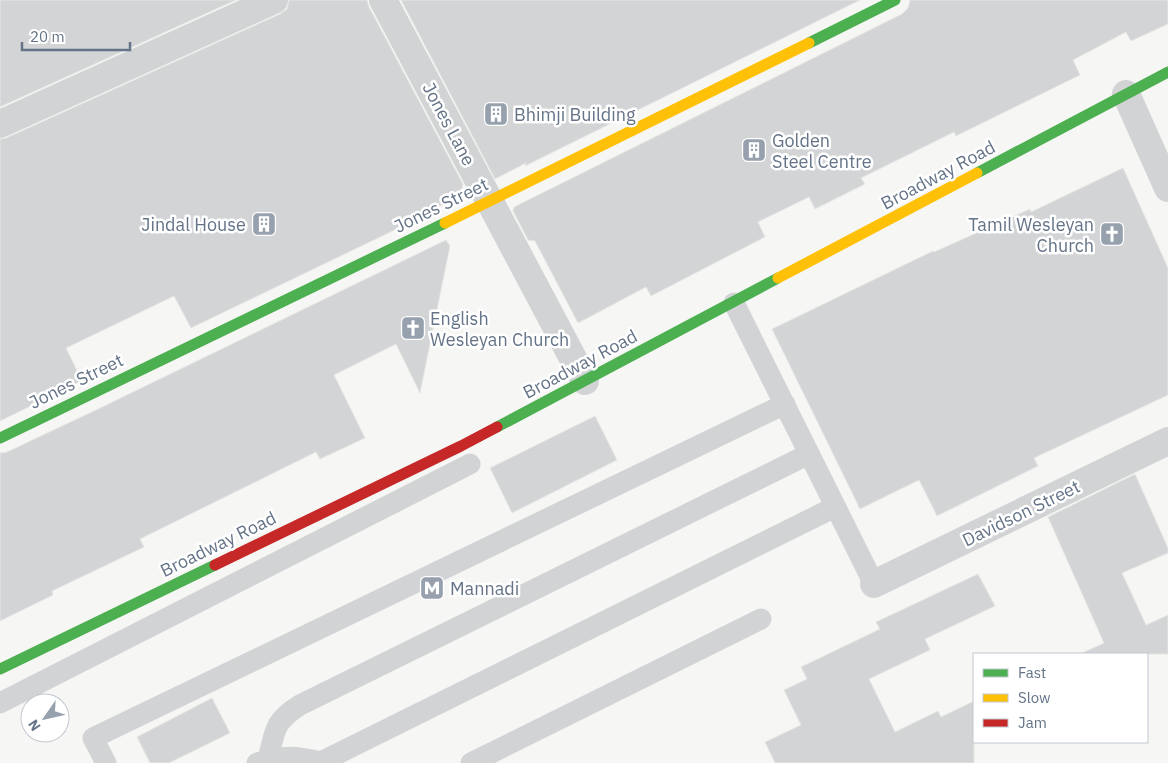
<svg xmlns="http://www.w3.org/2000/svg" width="1168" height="763" viewBox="0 0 1168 763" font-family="'IBM Plex Sans',sans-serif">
  <rect width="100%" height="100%" fill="#f6f7f5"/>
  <g fill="#d3d4d5" stroke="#e6e6e5">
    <polygon points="0,0 236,0 0,107"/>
    <polygon points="289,0 367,0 369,7 463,184 460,196 432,210 432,212 191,328 174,296 66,348 82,381 0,421 0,139 6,138 280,14 287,9"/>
    <polygon points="401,0 860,0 525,166 526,163 495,179"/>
    <polygon points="910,0 1168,0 1168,24 1131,41 1126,32 1073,60 1080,75 956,136 954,132 861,178 865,184 815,209 809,197 758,222 765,237 651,296 646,287 578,323 535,241 528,240 513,211 514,207 902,14 908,8"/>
    <polygon points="1123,168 1168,268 1168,395 1034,458 1038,466 937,516 919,480 860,509 772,329 933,251 934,252 1030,209 1031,212"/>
    <polygon points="446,240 450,246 420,393 396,344 334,375 365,438 320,459 316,452 140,539 144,547 52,591 53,595 0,621 0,453 7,452 96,410"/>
    <polygon points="595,416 617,460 512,513 490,468"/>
    <polygon points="1135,474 1168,548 1168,553 1122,573 1146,625 1168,615 1168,654 1080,654 1104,643 1048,517"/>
    <polygon points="978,574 995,606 925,639 930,650 869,679 895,732 938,711 941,717 974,701 974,763 775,763 765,742 801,725 784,690 807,679 801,667 880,629 876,622"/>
    <polygon points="212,698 230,733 169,763 150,763 137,737"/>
  </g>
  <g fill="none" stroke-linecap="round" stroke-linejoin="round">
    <g stroke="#d2d3d4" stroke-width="21">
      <polyline points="734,303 874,584"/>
      <polyline points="0,703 470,464"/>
      <path d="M268 760C275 731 273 722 300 705L809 454"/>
      <polyline points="106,763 93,738 785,404"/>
      <path d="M257 763C284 755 295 756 321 762L835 507"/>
      <polyline points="471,763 761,619"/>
    </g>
    <g stroke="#d2d3d4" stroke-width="28">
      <polyline points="383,0 585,381"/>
      <polyline points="1126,94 1168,188"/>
      <polyline points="0,124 274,0"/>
      <polyline points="874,584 1168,441"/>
    </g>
    <g stroke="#4caf50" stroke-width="11">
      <polyline points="809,43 895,0"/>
      <polyline points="977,173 1168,72"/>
      <polyline points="497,427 778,278"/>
      <polyline points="0,438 445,223"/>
      <polyline points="0,669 215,565"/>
    </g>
    <g stroke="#ffc107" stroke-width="11">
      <polyline points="445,223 809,43"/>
      <polyline points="778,278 977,173"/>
    </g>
    <polyline stroke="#c62828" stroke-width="11" points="215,565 461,446 497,427"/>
  </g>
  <defs>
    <symbol id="building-square" viewBox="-11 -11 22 22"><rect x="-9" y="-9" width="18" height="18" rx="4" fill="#97a1ae" stroke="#fff"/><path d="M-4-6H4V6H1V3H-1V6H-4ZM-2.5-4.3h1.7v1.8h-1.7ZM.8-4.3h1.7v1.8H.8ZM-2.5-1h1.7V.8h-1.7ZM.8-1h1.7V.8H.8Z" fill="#fff"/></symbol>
    <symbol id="church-square" viewBox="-11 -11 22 22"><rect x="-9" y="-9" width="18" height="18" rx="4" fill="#97a1ae" stroke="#fff"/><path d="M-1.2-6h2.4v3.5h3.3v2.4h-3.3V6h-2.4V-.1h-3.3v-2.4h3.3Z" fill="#fff"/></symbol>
    <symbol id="metro-square" viewBox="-11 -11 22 22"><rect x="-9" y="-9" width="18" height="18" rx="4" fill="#97a1ae" stroke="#fff"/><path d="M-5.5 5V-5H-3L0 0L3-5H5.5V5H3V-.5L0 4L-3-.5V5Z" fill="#fff"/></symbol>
  </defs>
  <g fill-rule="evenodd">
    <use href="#building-square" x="482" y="100" width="28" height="28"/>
    <use href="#building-square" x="740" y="136" width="28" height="28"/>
    <use href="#building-square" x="250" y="210" width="28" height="28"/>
    <use href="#church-square" x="1098" y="220" width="28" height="28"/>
    <use href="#church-square" x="399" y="314" width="28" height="28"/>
    <use href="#metro-square" x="418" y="574" width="28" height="28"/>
  </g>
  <g text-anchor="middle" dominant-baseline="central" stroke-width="5" stroke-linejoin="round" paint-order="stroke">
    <g font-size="18" fill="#647387" stroke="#fff" text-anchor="start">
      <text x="514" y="114">Bhimji Building</text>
      <text x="772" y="140">Golden<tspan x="772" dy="21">Steel Centre</tspan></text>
      <text x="246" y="224" text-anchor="end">Jindal House</text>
      <text x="1094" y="224" text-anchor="end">Tamil Wesleyan<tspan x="1094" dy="21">Church</tspan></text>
      <text x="430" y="318">English<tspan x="430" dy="21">Wesleyan Church</tspan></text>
      <text x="450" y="588">Mannadi</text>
    </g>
    <g font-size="18" fill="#647387" stroke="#fff">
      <text transform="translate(449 124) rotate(62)">Jones Lane</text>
      <text transform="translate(938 175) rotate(-28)">Broadway Road</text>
      <text transform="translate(441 205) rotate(-26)">Jones Street</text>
      <text transform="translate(580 364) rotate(-28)">Broadway Road</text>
      <text transform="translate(76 381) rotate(-26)">Jones Street</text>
      <text transform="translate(1021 513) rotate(-26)">Davidson Street</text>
      <text transform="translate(218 544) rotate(-26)">Broadway Road</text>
    </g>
  </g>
  <rect x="973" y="653" width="175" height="90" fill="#ffffff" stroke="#c1c7cf"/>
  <rect x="983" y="669" width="25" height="8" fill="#4caf50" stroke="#c1c7cf"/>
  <text x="1018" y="678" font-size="15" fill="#647387">Fast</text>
  <rect x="983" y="694" width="25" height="8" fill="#ffc107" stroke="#c1c7cf"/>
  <text x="1018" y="703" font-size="15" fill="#647387">Slow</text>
  <rect x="983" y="719" width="25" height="8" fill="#c62828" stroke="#c1c7cf"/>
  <text x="1018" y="728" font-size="15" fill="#647387">Jam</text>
  <g transform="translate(45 718) rotate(236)"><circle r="24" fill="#ffffff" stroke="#c1c7cf"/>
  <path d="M0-4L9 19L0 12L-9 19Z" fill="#97a1ae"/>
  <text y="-8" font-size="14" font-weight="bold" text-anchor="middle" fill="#647387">N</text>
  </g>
  <path d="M22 42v8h108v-8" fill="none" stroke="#647387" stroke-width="2.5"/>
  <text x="30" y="42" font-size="15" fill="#647387" stroke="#ffffff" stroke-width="4" paint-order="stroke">20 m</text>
</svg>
